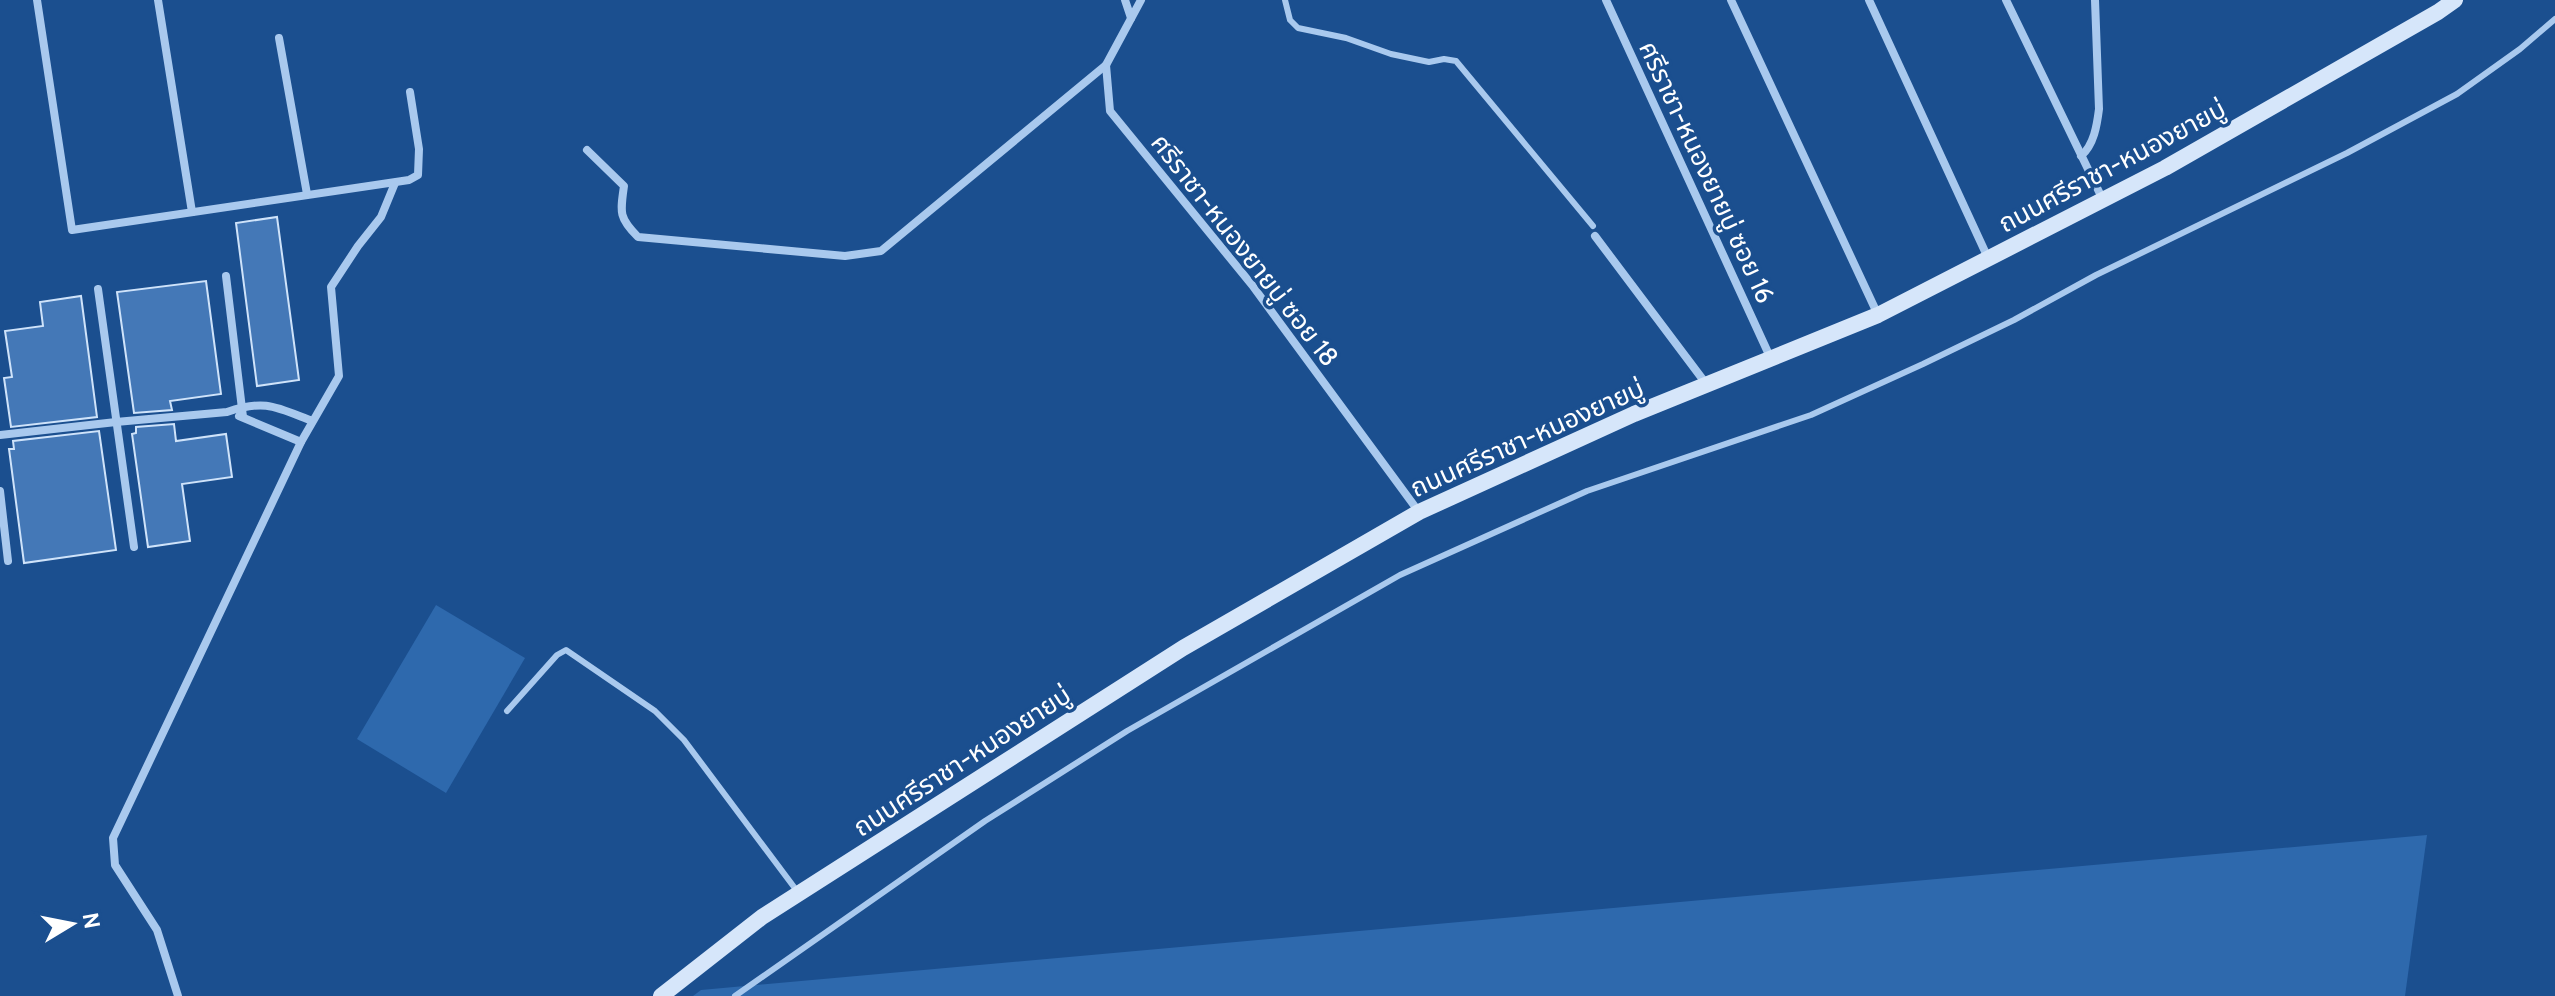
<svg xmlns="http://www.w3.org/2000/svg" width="2555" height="996" viewBox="0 0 2555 996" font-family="Cabin,'Noto Sans Thai',sans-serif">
  <rect width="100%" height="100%" fill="#1b4f8f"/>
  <g fill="#2e69ad">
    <polygon points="436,605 525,658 446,793 357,739"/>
    <polygon points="2427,835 2405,996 693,996 701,990"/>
  </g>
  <g fill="#4478b7" stroke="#cfe3fa" stroke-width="2">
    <polygon points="277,217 299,380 257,386 236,223"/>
    <polygon points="206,281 221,394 170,401 172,410 134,413 117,292"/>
    <polygon points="81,296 97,417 11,427 4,378 12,377 5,331 43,326 40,302"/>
    <polygon points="174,424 176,441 226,434 232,477 182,484 190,541 148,547 132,434 136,433 136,427"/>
    <polygon points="99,431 116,550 24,563 9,449 14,449 13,441"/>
  </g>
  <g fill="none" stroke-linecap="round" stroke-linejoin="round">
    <g stroke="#a9c9ee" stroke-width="6">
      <polyline points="1285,0 1290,20 1298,28 1346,38 1391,54 1429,62 1444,59 1456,61 1593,226"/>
      <polyline points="507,711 557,655 566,650 655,711 684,740 797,891"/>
      <polyline points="735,996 985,821 1127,731 1400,575 1587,491 1811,415 1923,364 2014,320 2096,275 2347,153 2457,94 2520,49 2555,19"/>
    </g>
    <g stroke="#a9c9ee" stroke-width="8">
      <polyline points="37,0 72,230 409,180 418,175 419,149 410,92"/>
      <polyline points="158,0 192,212"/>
      <polyline points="1125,0 1131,18"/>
      <polyline points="1141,0 1106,65 1110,111 1252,285 1419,512"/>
      <polyline points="1606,0 1771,359"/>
      <polyline points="1731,0 1878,315"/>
      <polyline points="1869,0 1988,258"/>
      <polyline points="2006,0 2103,200"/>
      <polyline points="279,38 307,194"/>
      <path d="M587 150 624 186C620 213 619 218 638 237L845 256 881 251 1106 65"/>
      <path d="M2081 156C2094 145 2097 125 2099 109L2095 0"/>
      <polyline points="1595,236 1707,385"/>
      <polyline points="226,276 243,417"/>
      <polyline points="98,289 134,547"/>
      <polyline points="239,416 301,442"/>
      <path d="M0 435 116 422 227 412C265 399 276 407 312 421"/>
      <polyline points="0,491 8,561"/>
      <polyline points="178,996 157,930 115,865 113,838 301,442 339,376 331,287 358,246 381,217 395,183"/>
    </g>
    <polyline stroke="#d6e6fa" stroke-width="16" points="661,996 762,917 1183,648 1419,512 1634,414 1878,315 2165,168 2438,12 2455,0"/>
  </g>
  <g text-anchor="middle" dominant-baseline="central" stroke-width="7" stroke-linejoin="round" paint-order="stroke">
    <g font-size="26" fill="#fff" stroke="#1b4f8f">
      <text transform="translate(2112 166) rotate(-28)">ถนนศรีราชา-หนองยายบู่</text>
      <text transform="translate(1707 172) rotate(65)">ศรีราชา-หนองยายบู่ ซอย 16</text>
      <text transform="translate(1245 250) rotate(52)">ศรีราชา-หนองยายบู่ ซอย 18</text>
      <text transform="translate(1527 438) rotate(-24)">ถนนศรีราชา-หนองยายบู่</text>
      <text transform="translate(962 761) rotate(-33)">ถนนศรีราชา-หนองยายบู่</text>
    </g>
  </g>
  <g transform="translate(72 924) rotate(80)" stroke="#1b4f8f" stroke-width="6" paint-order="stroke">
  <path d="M0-6L14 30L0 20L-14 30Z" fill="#ffffff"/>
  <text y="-12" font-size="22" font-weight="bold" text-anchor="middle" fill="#ffffff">N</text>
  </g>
</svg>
